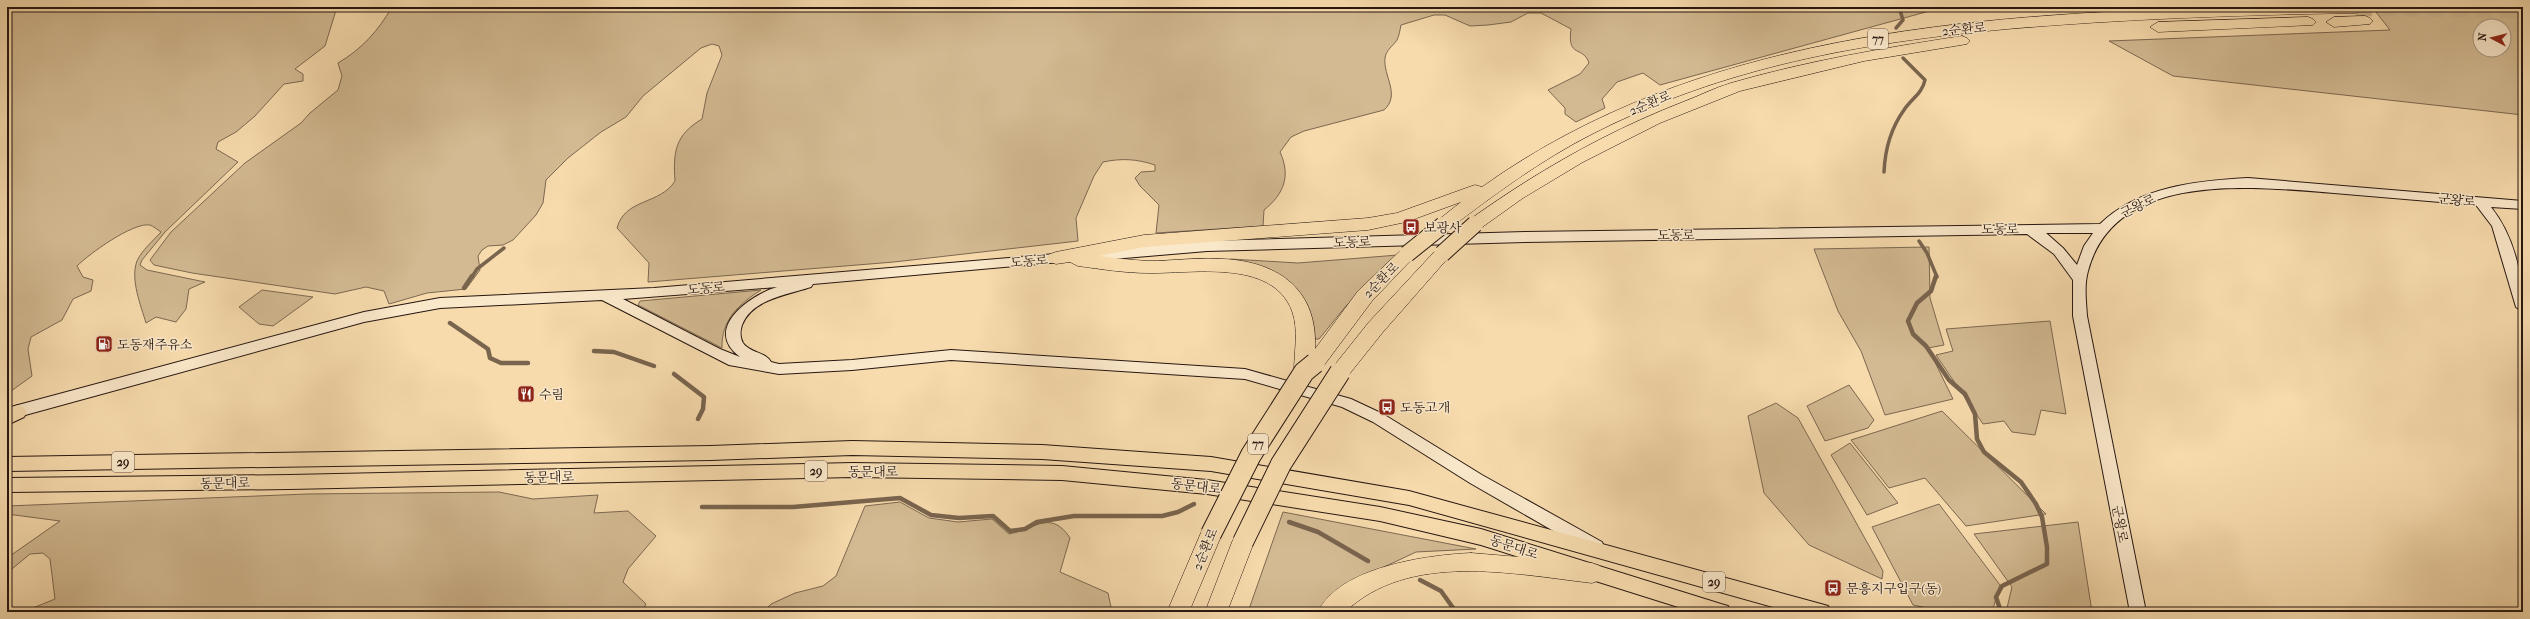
<svg xmlns="http://www.w3.org/2000/svg" width="2530" height="619" viewBox="0 0 2530 619" font-family="'IM FELL French Canon','Noto Serif KR',serif">
  <rect width="100%" height="100%" fill="#f7dbad"/>
  <filter id="stains"><feTurbulence type="fractalNoise" baseFrequency=".005" numOctaves="4"/><feColorMatrix values="0 0 0 0 .2 0 0 0 0 .09 0 0 0 0 .02 0 0 0 .5 -.17"/></filter>
  <radialGradient id="worn" r=".72"><stop offset=".6" stop-color="#630" stop-opacity="0"/><stop offset="1" stop-color="#630" stop-opacity=".3"/></radialGradient>
  <g fill="#d3ba92" stroke="#7c6851" fill-rule="evenodd">
    <path d="M7 7H337L325 46 295 69 303 74V81L284 84 255 116 236 132 218 142 216 149 238 162 165 232 142 260 140 265 147 270 205 282 189 289 186 309 176 322 156 317 146 323C141 306 130 279 137 261 142 250 153 241 161 232 158 230 153 226 150 225 133 222 89 254 77 266L83 277 93 280 91 291 73 299 62 320 31 337 28 349 32 376 7 394Z"/>
    <path d="M392 7H1944L1660 85 1643 73 1617 82 1602 99 1605 108 1576 122 1565 114V108L1548 90 1580 74 1589 63C1583 45 1567 59 1571 29L1541 13H1528L1511 22 1488 25 1470 26 1445 15H1434L1401 25C1400 30 1399 36 1397 40 1393 46 1386 50 1385 58 1383 76 1401 95 1384 110L1304 131 1291 137 1280 152C1291 176 1284 194 1264 210L1263 226 1156 233 1159 205 1140 186 1135 178 1141 172 1155 171V165C1137 159 1122 158 1103 162L1094 176 1076 218 1078 241 894 262 648 282 649 263 617 228C625 198 660 205 675 181 673 152 675 135 702 119L707 93 722 55 719 46 712 44 701 48 643 96 626 117 601 132 568 158 546 180 543 203 536 215 513 240 503 245 488 246 482 250 478 256 480 270 466 289 427 293 389 304 384 291 366 287 335 294 192 273 154 265 150 260 171 232 245 163 301 123 310 113 338 90 342 76 338 63C362 49 378 31 392 7Z"/>
    <path d="M2372 7H2523V115L2173 76 2109 41 2390 30ZM2480 26H2504V50H2480Z"/>
    <polygon points="1929,247 1930,298 1944,345 1928,348 1953,399 1885,415 1861,351 1838,311 1814,249"/>
    <polygon points="1398,255 1346,306 1319,339 1314,339 1302,300 1229,262 1230,259 1298,263"/>
    <polygon points="262,290 313,297 273,326 259,324 239,307"/>
    <path d="M761 290C739 304 721 320 722 348L638 305 640 301Z"/>
    <polygon points="2050,321 2066,414 2041,410 2035,435 2012,432 2004,421 1983,424 1936,355 1953,351 1946,329"/>
    <polygon points="1849,385 1874,420 1868,428 1825,441 1807,406"/>
    <polygon points="1776,403 1798,418 1883,571 1882,579 1809,545 1764,493 1748,416"/>
    <polygon points="1942,411 2046,514 1966,526 1925,478 1889,488 1851,440"/>
    <polygon points="1850,443 1898,503 1867,515 1831,455"/>
    <polygon points="499,492 533,499 598,495 594,513 628,511 656,536 628,569 623,582 646,604 642,612 23,612 55,599 50,559 43,553 30,554 7,573 7,558 60,521 7,514 7,506 307,494"/>
    <path d="M900 502 929 518 958 522 992 519 1009 534C1035 529 1051 509 1070 538L1060 572 1108 593 1112 612H763L771 604 795 593 823 586 836 576 865 506Z"/>
    <polygon points="1939,504 2000,585 1992,612 1945,612 1913,605 1872,527"/>
    <polygon points="1283,512 1476,549 1416,552 1350,583 1325,612 1248,612"/>
    <polygon points="2078,522 2092,612 2006,612 2012,587 1974,534"/>
  </g>
  <g fill="none" stroke-linecap="round" stroke-linejoin="round">
    <g stroke="#79644e" stroke-width="3.5">
      <polyline points="1896,28 1903,20 1899,7"/>
      <path d="M1884 172C1885 150 1891 128 1904 110 1912 98 1922 94 1925 80L1903 58"/>
      <polyline points="1919,241 1927,253 1937,277"/>
      <polyline points="472,277 477,269 504,248"/>
    </g>
    <g stroke="#79644e" stroke-width="4.5">
      <polyline points="1936,276 1931,291 1917,303 1908,321 1913,334 1926,346 1949,380 1965,394 1975,414 1977,439 1984,452 2021,482 2036,504 2042,517 2047,547 2047,564 2002,586 1996,597 2001,612"/>
      <polyline points="464,288 472,276"/>
      <polyline points="450,323 488,349 490,358 501,363 528,363"/>
      <polyline points="594,351 614,352 654,366"/>
      <polyline points="674,374 704,397 703,409 698,419"/>
      <polyline points="702,507 793,507 900,498 931,515 959,518 993,516 1010,531 1025,529 1037,522 1074,516 1162,516 1178,512 1194,504"/>
      <polyline points="1289,522 1318,532 1368,561"/>
      <polyline points="1420,580 1441,591 1456,612"/>
    </g>
    <polyline stroke="#cdb48e" stroke-width="16" stroke-dasharray="16 8" stroke-linecap="butt" points="2356,8 2523,10"/>
    <defs>
      <g id="secondary">
        <path d="M2248 178 2523 201V209L2491 207C2514 236 2523 275 2523 312L2516 307 2492 226 2476 205C2428 201 2381 197 2334 193 2254 187 2115 169 2088 271 2084 285 2086 301 2087 316L2146 612H2130L2073 316V280L2054 254 2027 234 1525 242 1207 251 1089 261 1082 256 1089 251 1207 241 1525 232 2100 224C2139 186 2197 181 2248 178ZM2046 233H2093L2084 246 2077 265 2063 248Z"/>
        <path d="M1067 253 1072 255 1074 258 1072 261 813 284 811 287C787 295 752 299 742 325 740 331 740 338 743 343 750 353 766 352 771 362L779 364 852 360 951 350 1245 369 1351 399 1383 414 1482 475 1602 542 1604 547 1602 552 1596 554 1590 552 1470 483 1373 422 1342 407 1245 379 951 360 852 370 779 374 729 365 602 300 440 308 364 322 7 420V408L364 312 440 298 654 288ZM777 287C750 295 702 329 740 357L720 349 623 299Z"/>
      </g>
      <g id="primary">
        <polygon points="18,405 24,407 27,412 24,417 7,425 7,410"/>
        <polygon points="852,441 1042,445 1211,457 1409,491 1821,604 1828,606 1831,612 1791,612 1409,505 1211,471 1042,459 852,455 711,460 7,471 7,457 711,446"/>
        <polygon points="853,463 1062,466 1207,480 1380,507 1481,529 1721,604 1728,606 1731,612 1694,612 1481,545 1380,521 1207,494 1062,480 853,477 290,489 7,492 7,478 290,475"/>
      </g>
      <g id="highway">
        <path d="M2216 7 2364 8 2356 13C2240 15 2123 19 2007 29 1860 43 1726 66 1592 134 1541 160 1495 194 1449 229L1443 231 1437 229 1434 225 1437 221 1461 202 1406 222 1368 230 1144 247 1099 256C1115 258 1132 260 1148 261 1173 261 1198 257 1224 259 1280 262 1318 291 1315 349L1358 291 1401 250 1407 248 1413 250 1416 254 1413 258 1372 301 1322 368 1314 370 1311 377 1304 379 1297 377 1294 372C1294 352 1299 330 1292 311 1272 258 1191 274 1148 273 1125 273 1101 269 1078 266L1070 262 1056 264 1050 262 1047 258 1050 254 1056 252 1144 235 1368 218 1397 213 1469 187 1475 185 1482 187C1695 35 1962 16 2216 7Z"/>
        <polygon points="2365,16 2370,18 2373,21 2370,24 2334,27 2326,22 2334,17"/>
        <polygon points="2308,17 2313,19 2316,22 2313,25 2158,32 2150,27 2158,22"/>
        <path d="M1962 36 1967 38 1970 41 1967 44 1864 61 1740 91 1660 123 1583 162 1523 198 1481 228 1475 230 1469 228 1466 224 1469 220C1536 172 1606 132 1683 102 1699 96 1714 88 1731 83 1807 61 1884 48 1962 36Z"/>
        <polygon points="1442,248 1448,250 1451,254 1448,258 1383,332 1347,377 1340,379 1333,377 1330,372 1333,367 1369,322 1436,250"/>
        <polygon points="1211,525 1219,528 1222,534 1189,612 1167,612 1203,528"/>
        <polygon points="1243,533 1251,536 1254,542 1227,612 1205,612 1232,542 1235,536"/>
        <path d="M1471 553 1592 563 1600 566 1603 573 1600 580 1592 583C1513 574 1409 551 1345 612H1318C1339 567 1427 555 1471 553Z"/>
      </g>
    </defs>
    <use href="#secondary" stroke="#261610" stroke-width="2"/>
    <use href="#primary" stroke="#261610" stroke-width="2"/>
    <use href="#highway" stroke="#261610" stroke-width="1"/>
    <use href="#secondary" fill="#fae8ca" fill-rule="evenodd"/>
    <use href="#primary" fill="#f7dbad" fill-rule="evenodd"/>
    <use href="#highway" fill="#f7dbad" fill-rule="evenodd"/>
    <defs>
      <g id="highway-bridge-far1">
        <polyline points="1407,254 1443,225"/>
        <polyline points="1442,254 1475,224"/>
      </g>
      <g id="highway-bridge">
        <polyline points="1211,534 1251,455 1304,372 1315,363"/>
        <polyline points="1243,542 1281,464 1340,372"/>
      </g>
    </defs>
    <use href="#highway-bridge-far1" stroke="#261610" stroke-width="18" stroke-linecap="butt"/>
    <use href="#highway-bridge" stroke="#261610" stroke-width="22" stroke-linecap="butt"/>
    <use href="#highway-bridge-far1" stroke="#f7dbad" stroke-width="16"/>
    <use href="#highway-bridge" stroke="#f7dbad" stroke-width="20"/>
  </g>
  <defs>
    <symbol id="bus-square" viewBox="-11 -11 22 22"><rect x="-9" y="-9" width="18" height="18" rx="4" fill="#8f2418" stroke="#fae8ca"/><path d="M-5-6H5V4H4V6H2V4H-2V6H-4V4H-5ZM-3.5-4V0h7V-4ZM-3.5 1.2v1.5H-2V1.2ZM2 1.2v1.5H3.5V1.2Z" fill="#fff"/></symbol>
    <symbol id="fuel-square" viewBox="-11 -11 22 22"><rect x="-9" y="-9" width="18" height="18" rx="4" fill="#8f2418" stroke="#fae8ca"/><path d="M-5.5-6h7V0h2V4h1.3V-2.5L3-4.5l.8-.8L6-3V5H2.5V1h-1V6h-7ZM-4.2-4.7v3.2H.2V-4.7Z" fill="#fff"/></symbol>
    <symbol id="restaurant-square" viewBox="-11 -11 22 22"><rect x="-9" y="-9" width="18" height="18" rx="4" fill="#8f2418" stroke="#fae8ca"/><path d="M-5-6h1v4h1v-4h1v4h1v-4h1v5L-1.5 .5V6h-2V.5L-5-1ZM5-6V6H3V1.5H1.5Q1.5-4 5-6Z" fill="#fff"/></symbol>
  </defs>
  <g fill-rule="evenodd">
    <use href="#bus-square" x="1401" y="217" width="20" height="20"/>
    <use href="#fuel-square" x="94" y="334" width="20" height="20"/>
    <use href="#restaurant-square" x="516" y="384" width="20" height="20"/>
    <use href="#bus-square" x="1377" y="397" width="20" height="20"/>
    <use href="#bus-square" x="1823" y="578" width="20" height="20"/>
  </g>
  <g text-anchor="middle" dominant-baseline="central" stroke-width="3" stroke-linejoin="round" paint-order="stroke">
    <g fill="#fae8ca" stroke="#665548" stroke-width="1">
      <rect x="1868" y="29" width="20" height="20" rx="3"/>
      <rect x="1248" y="434" width="20" height="20" rx="3"/>
      <rect x="112" y="452" width="22" height="20" rx="3"/>
      <rect x="805" y="461" width="22" height="20" rx="3"/>
      <rect x="1703" y="572" width="22" height="20" rx="3"/>
    </g>
    <g font-size="12" font-weight="bold" fill="#261610">
      <text x="1878" y="39">77</text>
      <text x="1258" y="444">77</text>
      <text x="123" y="462">29</text>
      <text x="816" y="471">29</text>
      <text x="1714" y="582">29</text>
    </g>
    <g font-size="13" fill="#261610" stroke="#fae8ca">
      <text transform="translate(1964 29) rotate(-5)">2순환로</text>
      <text transform="translate(1650 103) rotate(-22)">2순환로</text>
      <text transform="translate(2457 200) rotate(5)">군왕로</text>
      <text transform="translate(2138 206) rotate(-26)">군왕로</text>
      <text transform="translate(2000 229) rotate(-1)">도동로</text>
      <text transform="translate(1676 235) rotate(-1)">도동로</text>
      <text transform="translate(1352 242) rotate(-2)">도동로</text>
      <text transform="translate(1029 261) rotate(-5)">도동로</text>
      <text transform="translate(1381 280) rotate(-45)">2순환로</text>
      <text transform="translate(706 288) rotate(-5)">도동로</text>
      <text x="873" y="471">동문대로</text>
      <text transform="translate(549 477) rotate(-1)">동문대로</text>
      <text transform="translate(225 483) rotate(-1)">동문대로</text>
      <text transform="translate(1196 486) rotate(7)">동문대로</text>
      <text transform="translate(2120 524) rotate(79)">군왕로</text>
      <text transform="translate(1514 547) rotate(18)">동문대로</text>
      <text transform="translate(1205 549) rotate(-67)">2순환로</text>
    </g>
    <g font-size="13" fill="#261610" stroke="#fae8ca" text-anchor="start">
      <text x="1424" y="227">보광사</text>
      <text x="117" y="344">도동재주유소</text>
      <text x="539" y="394">수림</text>
      <text x="1400" y="407">도동고개</text>
      <text x="1846" y="588">문흥지구입구(동)</text>
    </g>
  </g>
  <rect width="2530" height="619" fill="none" stroke="#f7dbad" stroke-width="24"/>
  <rect x="8" y="8" width="2514" height="603" fill="none" stroke="#261610" stroke-width="2"/>
  <rect x="12" y="12" width="2506" height="595" fill="none" stroke="#261610"/>
  <g transform="translate(2492 38) rotate(277)"><circle r="19" fill="#fae8ca" stroke="#a59480"/>
  <path d="M0-3L7 15L0 10L-7 15Z" fill="#8f2418"/>
  <text y="-6" font-size="11" font-weight="bold" text-anchor="middle" fill="#261610">N</text>
  </g>
  <rect width="100%" height="100%" filter="url(#stains)"/>
  <rect width="100%" height="100%" fill="url(#worn)"/>
</svg>
